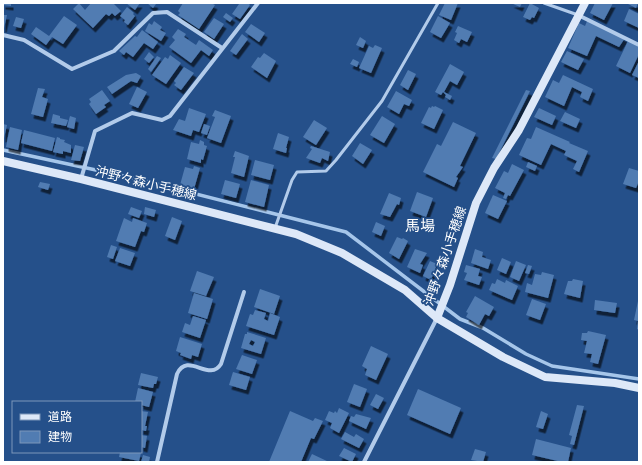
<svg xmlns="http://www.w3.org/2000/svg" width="642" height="465" viewBox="0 0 642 465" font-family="Karla,'Noto Sans JP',sans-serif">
  <defs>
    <filter id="shadow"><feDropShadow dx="2.5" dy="4.5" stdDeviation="0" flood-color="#0009"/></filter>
  </defs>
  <rect width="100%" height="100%" fill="#25508a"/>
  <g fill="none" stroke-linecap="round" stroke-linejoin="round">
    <polyline stroke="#a6c6ea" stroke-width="3.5" points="3,150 133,178 346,232 460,319 483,328 526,354 552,366 639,379"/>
  </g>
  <g fill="#517cb2" fill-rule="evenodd" filter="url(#shadow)">
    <polygon points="3,3 11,3 11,6 3,5"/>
    <polygon points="79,3 85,10 91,3 113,3 121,11 115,16 112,13 109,16 106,14 93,28 73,9"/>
    <polygon points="126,3 140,3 135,10"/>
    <polygon points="147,3 154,3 156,4 153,8"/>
    <polygon points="183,3 211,3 215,5 199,29 178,15 180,13 178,11"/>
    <polygon points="237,3 248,3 250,5 240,19 232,14 239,4"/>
    <polygon points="445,3 458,3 451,20 439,15"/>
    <polygon points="511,3 522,3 520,7"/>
    <polygon points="530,3 539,8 534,18 532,17 530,20 523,17"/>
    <polygon points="595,3 613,3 604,20 590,13"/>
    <polygon points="626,3 638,3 636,8"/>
    <polygon points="127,7 134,13 133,14 135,16 128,25 124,22 125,20 120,16"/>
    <polygon points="629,9 639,14 639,28 624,21"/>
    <polygon points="226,13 233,18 230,22 223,17"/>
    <polygon points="3,15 7,15 4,28 3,28"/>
    <polygon points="64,16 77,25 63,44 52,37 46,45 31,34 36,27 49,36"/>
    <polygon points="438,16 450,23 441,38 430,32"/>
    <polygon points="16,17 24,19 21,28 13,26"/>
    <polygon points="214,18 224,24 214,39 204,32"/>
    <polygon points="588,19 625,38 619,47 596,36 587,56 568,48 579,23 585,26"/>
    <polygon points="154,21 162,27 160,30 166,33 161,41 145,31 149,23 152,25"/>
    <polygon points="251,24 265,33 259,42 245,32"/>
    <polygon points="458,26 472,32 467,42 461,39 459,43 454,40 457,33 455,32"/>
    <polygon points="178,29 186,34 184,37 196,45 199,40 213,50 209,56 201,50 191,63 169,47 175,40 172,37"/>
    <polygon points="142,30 158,42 153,49 144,43 133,57 126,52 124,55 119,51 135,36 137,37"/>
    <polygon points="242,34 248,39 236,55 230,51"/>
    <polygon points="360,37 366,41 363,48 356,45"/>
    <polygon points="628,41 639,47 639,54 630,73 616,66"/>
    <polygon points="375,45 382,48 371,73 359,68 369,46 373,48"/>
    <polygon points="567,51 584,59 578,70 561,62"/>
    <polygon points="149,52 154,57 149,63 144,59"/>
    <polygon points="264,53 276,61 267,78 251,67 258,57 260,58"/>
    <polygon points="170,55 181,63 166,84 152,75 165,57 168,59"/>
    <polygon points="157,56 161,58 151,72 148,69"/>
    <polygon points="353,59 359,62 357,67 350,64"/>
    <polygon points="638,63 639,64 639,78 632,75"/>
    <polygon points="450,64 464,72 457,85 450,81 444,92 452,96 450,100 445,97 446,95 443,92 441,95 435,92"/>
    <polygon points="184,67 194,73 181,90 174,85 176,83 174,81"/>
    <polygon points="408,70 416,74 408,90 400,85"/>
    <polygon points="136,73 141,76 137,83 131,81 112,94 107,87 126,75"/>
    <polygon points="563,75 593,89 588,101 580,97 582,92 572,87 564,106 545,97 553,80 559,83"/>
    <polygon points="137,87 147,92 138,108 129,104"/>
    <polygon points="38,88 45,89 42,97 48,99 43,117 31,114"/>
    <polygon points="102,90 110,101 104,105 106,107 96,114 89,104 91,102 89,99"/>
    <polygon points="526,90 530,91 496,159 492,158"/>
    <polygon points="396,91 412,100 409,106 404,104 399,114 387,107"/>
    <polygon points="432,106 434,107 435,106 443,110 434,129 421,123 429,107 431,108"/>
    <polygon points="189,108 206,114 199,132 193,130 191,136 173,130 179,119 185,121"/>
    <polygon points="539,108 556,116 552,125 534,117"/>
    <polygon points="215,110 231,116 221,143 207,138 215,117 212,116"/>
    <polygon points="565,112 580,119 576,128 560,121"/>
    <polygon points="53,114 60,116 60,118 68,120 66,126 51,123"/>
    <polygon points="70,116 76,118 74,129 67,127"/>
    <polygon points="382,116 395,124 384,143 370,135"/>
    <polygon points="314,120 327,128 316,145 303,137"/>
    <polygon points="453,122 476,133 460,166 463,167 456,177 458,178 454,187 423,172 437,144 441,146"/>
    <polygon points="3,124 7,125 4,138 3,138"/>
    <polygon points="204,124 210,126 207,135 201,133"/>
    <polygon points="10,127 22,130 18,150 6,147"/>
    <polygon points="536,127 570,142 569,143 588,151 579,172 573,169 577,161 564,155 566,151 551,144 541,165 519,155 527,138 531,139"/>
    <polygon points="24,130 55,138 52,151 21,143"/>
    <polygon points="278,133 289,137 286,148 287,148 286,153 273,149"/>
    <polygon points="57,137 60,138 60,139 65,140 64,142 71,145 71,153 63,151 63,154 53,152"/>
    <polygon points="200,140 204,142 204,145 207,146 203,160 201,159 201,163 187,159 191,142 199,144"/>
    <polygon points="360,143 372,150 363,164 352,156"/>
    <polygon points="75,145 84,147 80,161 71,160"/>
    <polygon points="311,146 330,152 328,161 322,158 320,163 306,158 312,149 310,148"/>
    <polygon points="235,151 249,156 244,177 231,173 235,157 233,157"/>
    <polygon points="255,160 274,165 270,180 251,175"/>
    <polygon points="528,162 537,166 535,171 526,167"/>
    <polygon points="512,164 524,170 510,196 508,195 506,199 503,198 505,193 495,188 504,171 508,173"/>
    <polygon points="194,166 200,168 194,189 180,185 185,167 193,169"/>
    <polygon points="629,168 639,171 639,181 636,188 623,184"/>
    <polygon points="225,180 240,184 236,198 221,194"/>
    <polygon points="251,180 269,185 264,207 245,202"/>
    <polygon points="40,182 50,184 48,190 38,187"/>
    <polygon points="417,192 433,198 426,217 410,211"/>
    <polygon points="389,193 401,198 399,205 397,204 390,217 380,214"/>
    <polygon points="493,195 507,201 498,219 485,213"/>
    <polygon points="131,207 142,211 139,218 128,214"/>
    <polygon points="145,207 156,210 154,217 144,214"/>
    <polygon points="172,217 182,221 175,240 165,236"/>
    <polygon points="124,218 132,222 133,218 147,223 144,232 141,231 135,247 116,241"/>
    <polygon points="376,222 385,226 381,236 372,232"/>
    <polygon points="397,237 402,239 403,238 408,241 399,259 389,253"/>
    <polygon points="111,245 117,247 113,259 107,257"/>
    <polygon points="120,248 135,253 130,266 115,261"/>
    <polygon points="415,249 427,253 420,264 423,265 420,273 407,267"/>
    <polygon points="475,249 483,252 482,257 491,260 488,269 471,263"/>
    <polygon points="502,258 511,262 506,274 497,270"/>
    <polygon points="430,261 437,264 431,280 423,276"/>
    <polygon points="516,261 526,265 519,281 510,277"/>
    <polygon points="466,265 480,269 478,276 482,277 479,285 464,280 467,273 464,272"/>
    <polygon points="528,265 532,266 529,274 525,273"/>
    <polygon points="197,271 214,277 206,296 190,291"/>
    <polygon points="542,272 554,275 548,298 525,292 527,283 532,285 535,274 541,275"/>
    <polygon points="497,279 505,283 506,280 518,286 512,300 489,290 492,283 495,284"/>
    <polygon points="573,279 583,281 580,298 564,294 568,281 572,281"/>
    <polygon points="260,289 280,296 274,314 254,307"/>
    <polygon points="194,293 213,299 207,319 188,313"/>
    <polygon points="475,296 494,307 489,316 485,314 479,325 466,317 468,313 466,312"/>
    <polygon points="532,299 546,304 540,320 526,315"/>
    <polygon points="595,300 617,303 615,313 594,310"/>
    <polygon points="638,301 639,301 639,330 637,329 638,321 634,320"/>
    <polygon points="255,310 266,313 264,319 268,321 270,313 280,317 274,335 246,326 250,314 253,315"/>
    <polygon points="193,316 206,320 200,338 182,332 185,323 190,325"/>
    <polygon points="588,331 606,335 598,364 590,362 592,354 584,353 587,341 581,340 582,333 587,333"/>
    <path d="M247 332 266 338 261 354 241 348 245 334H247ZM251 340 255 342 253 346 249 344Z"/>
    <polygon points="180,337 202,344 198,357 192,355 191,359 180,355 181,353 176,351"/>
    <polygon points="371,346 388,354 376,380 365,375 367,369 362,366"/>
    <polygon points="242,355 257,360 252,374 236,369"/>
    <polygon points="233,372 250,377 246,390 229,385"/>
    <polygon points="141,373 158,377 156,384 154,384 153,388 138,385"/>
    <polygon points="354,384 367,389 360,407 347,402"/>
    <polygon points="138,388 153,392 149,407 141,405 141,402 135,402"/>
    <polygon points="418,389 461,408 450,434 407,415"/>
    <polygon points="376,394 384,398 378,409 370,405"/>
    <polygon points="577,405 584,406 574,445 570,444 572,436 569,435"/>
    <polygon points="339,408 349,413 339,433 330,428 332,423 325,420 329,411 334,413 335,411 337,413"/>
    <polygon points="141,411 148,412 145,426 147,426 146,431 141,430"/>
    <polygon points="290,411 313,421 315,418 323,421 314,439 311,438 301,462 269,462"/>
    <polygon points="541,411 548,414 543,429 536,427"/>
    <polygon points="356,414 371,418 366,429 349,421 351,416 354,417"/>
    <polygon points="345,432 354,437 356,434 364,439 359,448 341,439"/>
    <polygon points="141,435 147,436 145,448 141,447"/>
    <polygon points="536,439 571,448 568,462 562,462 532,455"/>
    <polygon points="344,448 356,454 352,462 339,456"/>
    <polygon points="475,449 486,452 483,462 471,460"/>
    <polygon points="120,452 141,453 139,461 119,457"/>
    <polygon points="312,454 329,462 308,462"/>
    <polygon points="143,455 150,457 149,462 141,462"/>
  </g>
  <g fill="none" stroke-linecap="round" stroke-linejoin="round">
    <g stroke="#b2cbea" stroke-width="3">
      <polyline points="544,3 578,15"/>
      <polyline points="275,228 292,180 297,172 326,171 336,160 382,101 438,3"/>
    </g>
    <g stroke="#b2cbea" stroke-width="4">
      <polyline points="578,15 639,45"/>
      <polyline points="3,35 24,40 72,69 114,51 153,13 167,12 222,48"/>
      <polyline points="81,179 95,131 132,113 162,120 170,116 258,3"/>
      <path d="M157 462 177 374C188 351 209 383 221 364L244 292"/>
      <polyline points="364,462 437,318"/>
    </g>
    <g stroke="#dde8f8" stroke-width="8">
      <polyline points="3,161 81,179 296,234 342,253 405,290 437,318 503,357 545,377 615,383 639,388"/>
      <polyline points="437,318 450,285 476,203 494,168 519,130 585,3"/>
    </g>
  </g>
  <g text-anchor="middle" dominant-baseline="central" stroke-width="3.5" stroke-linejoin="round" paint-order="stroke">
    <g font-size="13" fill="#fff" stroke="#25508a">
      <text transform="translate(146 183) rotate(14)">沖野々森小手穂線</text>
      <text transform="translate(445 256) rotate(-71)">沖野々森小手穂線</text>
    </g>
    <g font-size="15" fill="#fff" stroke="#25508a">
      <text x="420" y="226">馬場</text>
    </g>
  </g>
  <rect width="642" height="465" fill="none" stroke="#ffffff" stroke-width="8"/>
  <rect x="12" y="401" width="130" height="52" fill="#25508a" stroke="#7c96b9"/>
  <rect x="20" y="414" width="20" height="6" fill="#dde8f8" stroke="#7c96b9"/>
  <text x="48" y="421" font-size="12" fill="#ffffff">道路</text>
  <rect x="20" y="431" width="20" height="12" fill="#517cb2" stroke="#7c96b9"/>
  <text x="48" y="441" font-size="12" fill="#ffffff">建物</text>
</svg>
